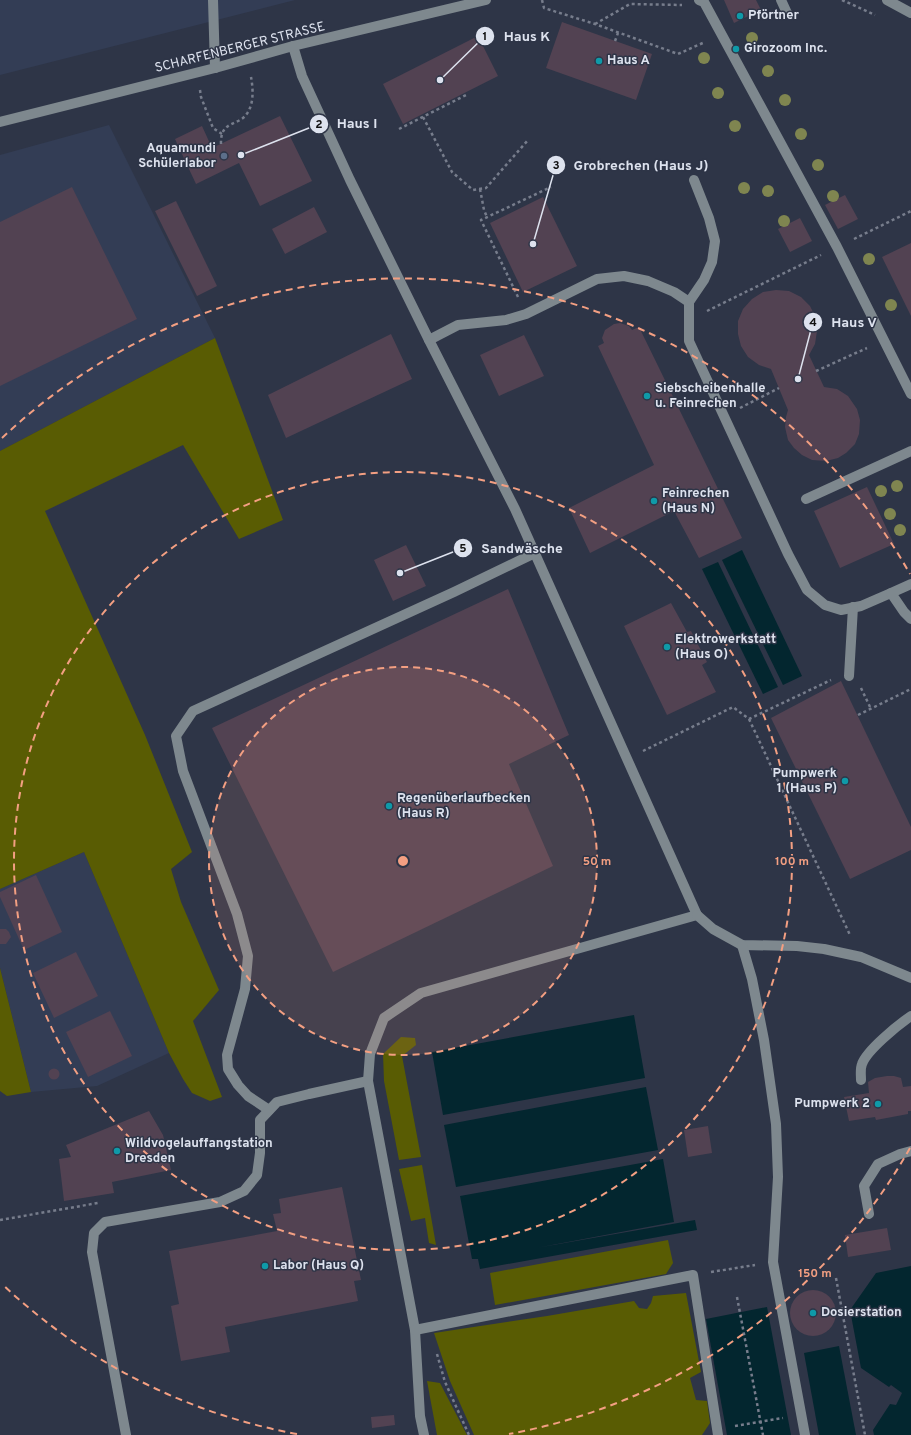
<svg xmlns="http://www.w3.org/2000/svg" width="911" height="1435" viewBox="0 0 911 1435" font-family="Overpass,sans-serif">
  <rect width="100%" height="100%" fill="#2e3547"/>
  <g fill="#333d55">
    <polygon points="0,0 295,0 0,75"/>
    <polygon points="109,125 215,338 0,451 0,155"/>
    <polygon points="84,852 169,1053 97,1086 31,1092 0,968 0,889"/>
  </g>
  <g fill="#595c03">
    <polygon points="215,338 283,520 239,539 183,445 45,511 145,735 192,852 171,869 181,902 219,990 193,1021 222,1097 210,1101 192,1093 183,1079 169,1053 84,852 0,889 0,451"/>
    <polygon points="0,968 31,1092 7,1096 0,1091"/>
    <polygon points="401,1037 415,1038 416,1045 402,1056 421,1157 399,1160 384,1081 383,1054"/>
    <polygon points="422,1165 436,1245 429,1243 425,1218 411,1221 399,1169"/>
    <polygon points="668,1240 673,1263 666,1274 495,1305 490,1273"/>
    <polygon points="686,1293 701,1372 690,1378 696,1400 707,1401 710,1423 702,1435 474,1435 450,1381 434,1333 547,1316 634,1301 639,1308 647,1309 651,1303 653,1296"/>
    <polygon points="427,1381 440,1383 467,1435 437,1435"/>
  </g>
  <g fill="#03262f">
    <polygon points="742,550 802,676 783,685 722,560"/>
    <polygon points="718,562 778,687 763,694 702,569"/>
    <polygon points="634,1015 645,1078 443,1115 432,1052"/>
    <polygon points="646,1087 658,1150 456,1187 444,1125"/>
    <polygon points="663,1159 674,1222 536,1248 695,1220 697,1230 480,1269 478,1259 472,1259 460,1196"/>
    <polygon points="911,1266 911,1435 874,1435 873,1430 890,1404 896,1405 902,1393 891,1385 889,1387 861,1368 850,1310 876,1273"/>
    <polygon points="767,1307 791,1435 727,1435 706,1319"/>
    <polygon points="839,1346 856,1435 819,1435 804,1353"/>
  </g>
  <g fill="#524252">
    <polygon points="724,0 756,0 761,10 734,23"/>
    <polygon points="562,22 652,54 636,100 546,68"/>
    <polygon points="478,36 498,76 403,124 383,84"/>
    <polygon points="280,116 312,181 260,206 239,163 196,184 175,139 202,126 212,148"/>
    <polygon points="72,187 137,319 0,386 0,222"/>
    <polygon points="845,195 858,219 838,229 825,205"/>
    <polygon points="543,197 577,266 523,292 490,223"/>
    <polygon points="176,201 217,286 197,296 155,211"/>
    <polygon points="314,207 327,232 285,254 272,229"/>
    <polygon points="800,218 812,241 790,252 778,229"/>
    <polygon points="911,243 911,316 882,257"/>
    <polygon points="776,290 789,291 801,297 810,306 816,318 817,331 815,344 809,355 824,387 837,389 848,396 857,409 860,420 859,434 855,444 846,453 838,458 826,461 812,460 802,455 794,448 788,440 785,427 786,417 788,410 771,369 759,365 748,357 741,346 738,334 738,321 743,309 752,299 763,292"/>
    <polygon points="620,323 629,326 632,330 639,327 742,538 699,558 674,511 590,553 569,508 654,465 598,346 604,343 602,338 605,330 614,324"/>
    <polygon points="391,334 412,379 286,438 268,395"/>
    <polygon points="524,335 544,376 499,396 480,355"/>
    <polygon points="867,487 894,544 840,568 814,511"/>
    <polygon points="406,545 426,586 393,601 374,560"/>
    <polygon points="508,589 569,735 509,764 553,866 333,972 212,728"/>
    <polygon points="671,603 687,632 691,631 707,662 702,665 716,692 667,715 624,626"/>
    <polygon points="841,681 911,827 911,850 850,879 771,718"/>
    <polygon points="36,875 62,932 24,950 0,897 0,892"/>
    <polygon points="0,929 6,929 9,932 11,937 6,944 0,944"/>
    <polygon points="76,952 98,996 54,1018 33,973"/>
    <polygon points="110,1011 132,1056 88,1077 66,1032"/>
    <circle cx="54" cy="1074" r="5.5"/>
    <polygon points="887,1076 894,1076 901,1078 903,1087 911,1086 911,1111 908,1111 908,1114 876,1120 875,1117 849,1121 844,1097 869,1093 868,1082 875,1078"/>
    <polygon points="149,1111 163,1135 171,1170 112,1182 114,1193 64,1201 59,1159 71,1157 66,1145"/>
    <polygon points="708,1126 712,1153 688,1157 684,1130"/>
    <polygon points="342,1187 361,1280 354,1281 358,1301 225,1327 230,1352 181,1361 171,1306 179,1304 169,1251 277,1231 273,1214 281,1213 279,1199"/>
    <polygon points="887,1228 891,1250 848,1257 845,1235"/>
    <circle cx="813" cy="1313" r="23"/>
    <polygon points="394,1415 395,1425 372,1428 371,1417"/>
  </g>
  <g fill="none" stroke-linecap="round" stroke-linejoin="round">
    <g stroke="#777d8c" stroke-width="2.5" stroke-dasharray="3 3" stroke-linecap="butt">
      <polyline points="542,0 544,8 595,24 678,54 705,42"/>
      <polyline points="842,0 875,15"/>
      <polyline points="595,24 630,4 682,5"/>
      <polyline points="615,41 618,33"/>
      <polyline points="200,90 201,97 213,128 222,134"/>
      <polyline points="423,117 452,172 473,190 486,188 528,140"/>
      <polyline points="399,129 468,94"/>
      <path d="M221 144C220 119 240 127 248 112 254 102 253 88 251 77"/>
      <polyline points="480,189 484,210 487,217"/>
      <polyline points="854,239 911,211"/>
      <polyline points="518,297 481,220 551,187"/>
      <polyline points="707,311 821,255"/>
      <polyline points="816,371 867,348"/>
      <polyline points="740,408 779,388"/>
      <polyline points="861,688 871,709"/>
      <polyline points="858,715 911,689"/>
      <polyline points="749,719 850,935"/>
      <polyline points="643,751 733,707 749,719 831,680"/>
      <polyline points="0,1220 98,1203"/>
      <polyline points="711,1272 755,1265"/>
      <polyline points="836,1278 865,1435"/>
      <polyline points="737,1297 763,1435"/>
      <polyline points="437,1354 445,1382 469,1435"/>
      <polyline points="735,1426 783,1418"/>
    </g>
    <g stroke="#7e888e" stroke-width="10">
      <polyline points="213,0 215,68"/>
      <polyline points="699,0 704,2 837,247 911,394"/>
      <polyline points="781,0 787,13"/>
      <polyline points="887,0 911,13"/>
      <polyline points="293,46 302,76 350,180 429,340 515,509 697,915 421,993 384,1018 370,1054 368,1081 415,1330 420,1416 424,1435"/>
      <polyline points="0,122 215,68 293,46 486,0"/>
      <polyline points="694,180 709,218 715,241 712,262 704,280 689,302 689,341 788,554 807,590 825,605 841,610 861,606 891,593"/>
      <polyline points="429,340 458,325 506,320 526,314 597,279 624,276 648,281 674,292 689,302"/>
      <polyline points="806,499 911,451"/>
      <polyline points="911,584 891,593 904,612 911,619"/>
      <polyline points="849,676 853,607"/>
      <polyline points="697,915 713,929 742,945 797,946 824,949 861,957 911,978"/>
      <polyline points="742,945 752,979 764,1040 776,1124 778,1177 773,1262 805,1435"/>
      <path d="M861 1080C861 1075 860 1069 862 1064 867 1050 898 1025 911 1016"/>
      <polyline points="269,1110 248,1096 238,1085 228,1069 227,1055 245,989 248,956 237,914 183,771 176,736 193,711 454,592 535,553"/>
      <polyline points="869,1214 864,1186 878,1164 900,1154 911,1151"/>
      <polyline points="415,1330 693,1275 718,1435"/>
      <polyline points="126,1435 92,1252 94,1233 105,1222 220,1202 244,1191 257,1175 260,1153 260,1120 277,1102 309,1094 368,1081"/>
    </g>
  </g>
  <g fill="#7f8550">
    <circle cx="752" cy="38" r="6"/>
    <circle cx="704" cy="58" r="6"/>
    <circle cx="768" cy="71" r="6"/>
    <circle cx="718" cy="93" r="6"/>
    <circle cx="785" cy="100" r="6"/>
    <circle cx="735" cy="126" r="6"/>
    <circle cx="801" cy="134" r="6"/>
    <circle cx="818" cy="165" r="6"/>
    <circle cx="744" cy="188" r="6"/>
    <circle cx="768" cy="191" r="6"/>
    <circle cx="833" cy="196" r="6"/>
    <circle cx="784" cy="221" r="6"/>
    <circle cx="869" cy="259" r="6"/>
    <circle cx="891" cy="305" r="6"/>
    <circle cx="897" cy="486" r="6"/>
    <circle cx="881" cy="491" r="6"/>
    <circle cx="890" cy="514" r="6"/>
    <circle cx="900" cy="530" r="6"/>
  </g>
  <circle cx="403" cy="861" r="194" fill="#f39f82" fill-opacity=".12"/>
  <g fill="none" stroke="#f39f82" stroke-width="2" stroke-dasharray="7 5">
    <circle cx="403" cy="861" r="194"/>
    <circle cx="403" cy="861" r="389"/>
    <path d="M910 1148A583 583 0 0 1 509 1434M297 1434A583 583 0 0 1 2 1284M2 438A583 583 0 0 1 910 574"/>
  </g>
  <g fill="#0f9aa8" stroke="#2e3547" stroke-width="1.5">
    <circle cx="740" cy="16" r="4"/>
    <circle cx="736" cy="49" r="4"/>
    <circle cx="599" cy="61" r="4"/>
    <circle cx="647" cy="396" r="4"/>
    <circle cx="654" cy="501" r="4"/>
    <circle cx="667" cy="647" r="4"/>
    <circle cx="845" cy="781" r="4"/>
    <circle cx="389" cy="806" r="4"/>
    <circle cx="878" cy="1104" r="4"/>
    <circle cx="117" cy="1151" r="4"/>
    <circle cx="265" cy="1266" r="4"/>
    <circle cx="813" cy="1313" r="4"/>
  </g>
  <circle fill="#5c6f8a" stroke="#2e3547" stroke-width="1.5" cx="224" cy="156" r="4"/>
  <g text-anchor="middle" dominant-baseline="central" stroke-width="3" stroke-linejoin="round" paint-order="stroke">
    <g font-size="13" font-weight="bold" fill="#dde2ee" stroke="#2e3547" text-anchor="start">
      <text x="748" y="16">Pförtner</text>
      <text x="744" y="49">Girozoom Inc.</text>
      <text x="607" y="61">Haus A</text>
      <text x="216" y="149" text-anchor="end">Aquamundi<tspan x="216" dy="15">Schülerlabor</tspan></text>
      <text x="655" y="389">Siebscheibenhalle<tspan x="655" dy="15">u. Feinrechen</tspan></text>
      <text x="662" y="494">Feinrechen<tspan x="662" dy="15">(Haus N)</tspan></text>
      <text x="675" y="640">Elektrowerkstatt<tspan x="675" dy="15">(Haus O)</tspan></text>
      <text x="837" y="774" text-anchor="end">Pumpwerk<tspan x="837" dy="15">1 (Haus P)</tspan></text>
      <text x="397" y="799">Regenüberlaufbecken<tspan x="397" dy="15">(Haus R)</tspan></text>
      <text x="870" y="1104" text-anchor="end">Pumpwerk 2</text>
      <text x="125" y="1144">Wildvogelauffangstation<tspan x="125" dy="15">Dresden</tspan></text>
      <text x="273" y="1266">Labor (Haus Q)</text>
      <text x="821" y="1313">Dosierstation</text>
    </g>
    <g font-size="13" fill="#dde2ee" stroke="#2e3547">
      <text transform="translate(240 48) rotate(-14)">SCHARFENBERGER STRASSE</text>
    </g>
  </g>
  <circle cx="403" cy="861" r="6" fill="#f39f82" stroke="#2e3547" stroke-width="2"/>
  <g font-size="12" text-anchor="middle" font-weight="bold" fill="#f39f82" stroke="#2e3547" stroke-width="3" stroke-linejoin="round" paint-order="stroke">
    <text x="597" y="865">50 m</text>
    <text x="792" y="865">100 m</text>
    <text x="815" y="1277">150 m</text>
  </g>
  <path fill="none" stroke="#dde2ee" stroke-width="1.5" d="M440 80L485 36M241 155L319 124M533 244L556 165M798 379L813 322M400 573L463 548"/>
  <g fill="#dde2ee" stroke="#2e3547" stroke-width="1.5">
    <circle cx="440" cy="80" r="4"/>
    <circle cx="241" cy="155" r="4"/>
    <circle cx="533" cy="244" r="4"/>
    <circle cx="798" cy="379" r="4"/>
    <circle cx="400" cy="573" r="4"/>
    <circle cx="485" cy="36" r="10"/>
    <circle cx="319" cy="124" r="10"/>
    <circle cx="556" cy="165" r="10"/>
    <circle cx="813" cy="322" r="10"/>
    <circle cx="463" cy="548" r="10"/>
  </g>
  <g font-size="12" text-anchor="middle" font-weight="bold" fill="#111">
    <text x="485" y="40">1</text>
    <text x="319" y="128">2</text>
    <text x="556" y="169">3</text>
    <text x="813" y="326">4</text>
    <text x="463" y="552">5</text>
  </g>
  <g font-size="14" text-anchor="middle" font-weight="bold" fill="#dde2ee" stroke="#2e3547" stroke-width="3" stroke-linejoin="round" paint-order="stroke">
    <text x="527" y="41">Haus K</text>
    <text x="357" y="128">Haus I</text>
    <text x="641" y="170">Grobrechen (Haus J)</text>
    <text x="854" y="327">Haus V</text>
    <text x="522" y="553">Sandwäsche</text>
  </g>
</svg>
